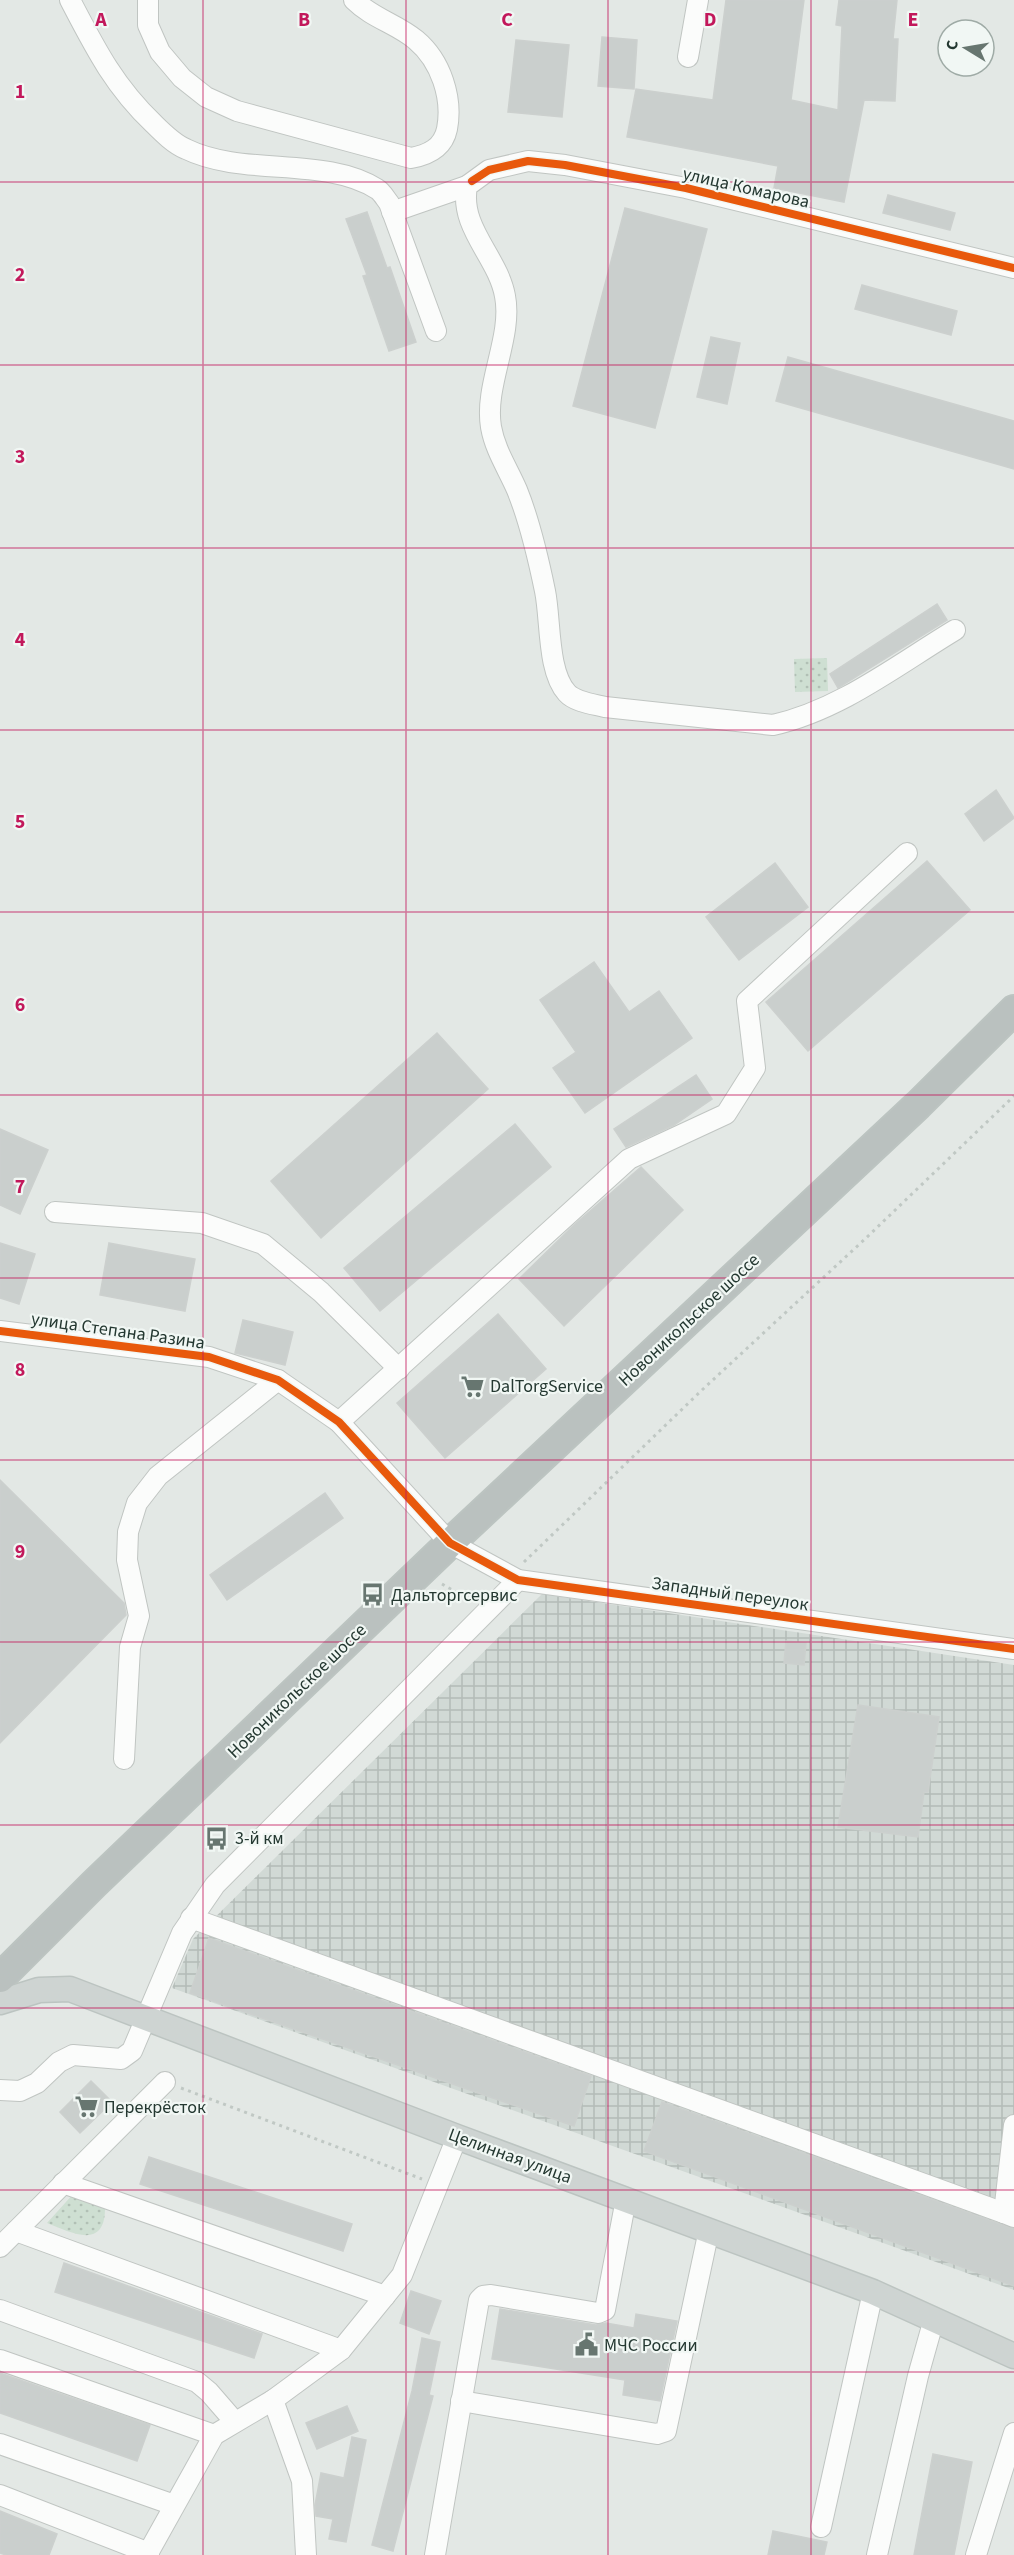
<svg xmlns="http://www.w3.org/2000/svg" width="1014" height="2555" viewBox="0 0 1014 2555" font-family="'Source Sans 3',sans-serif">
  <defs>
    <pattern id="industrial-grid" width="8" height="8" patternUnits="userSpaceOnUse" patternTransform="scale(1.5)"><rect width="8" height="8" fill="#d1d9d5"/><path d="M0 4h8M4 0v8" fill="none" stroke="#b3bbb7"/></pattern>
    <pattern id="park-dots" width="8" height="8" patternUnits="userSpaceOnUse" patternTransform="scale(1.5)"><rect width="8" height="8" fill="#cedfd2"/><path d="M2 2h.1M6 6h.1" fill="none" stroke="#b1c0b5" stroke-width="1.8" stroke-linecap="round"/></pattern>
  </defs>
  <rect width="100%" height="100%" fill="#e3e8e5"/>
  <polygon fill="url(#industrial-grid)" points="542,1594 1014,1665 1014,2290 172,1988 193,1939"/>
  <g fill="url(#park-dots)">
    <polygon points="827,658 828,691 795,692 794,659"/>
    <path d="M75 2192 105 2206C106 2251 72 2233 47 2223Z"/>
  </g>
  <g fill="#cacfcd" stroke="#ccd0ce" stroke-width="1.5">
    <polygon points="726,0 804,0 791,100 838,110 842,26 836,25 839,0 897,0 893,39 898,39 895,101 864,100 844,202 774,188 778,166 627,137 636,89 713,100"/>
    <polygon points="602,37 637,40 634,89 598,86"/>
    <polygon points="516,40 569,45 562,117 508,112"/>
    <polygon points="888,195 955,213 950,230 883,213"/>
    <polygon points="625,208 707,229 655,428 573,406"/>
    <polygon points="367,212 387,268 390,267 416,342 389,351 363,276 367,275 346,219"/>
    <polygon points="862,285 957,311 951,335 855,309"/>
    <polygon points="711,337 740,343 727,404 697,397"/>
    <polygon points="788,357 1014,421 1014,469 776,401"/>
    <polygon points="937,604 947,620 838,688 830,674"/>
    <polygon points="996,790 1014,818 984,841 965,814"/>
    <polygon points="927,861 970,910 808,1051 766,1002"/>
    <polygon points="775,863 808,907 739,960 706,917"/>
    <polygon points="594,962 629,1012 659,991 692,1038 585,1113 553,1068 576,1052 540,1000"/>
    <polygon points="437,1033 488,1089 321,1238 271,1181"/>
    <polygon points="696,1075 712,1099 674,1125 626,1147 614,1129"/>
    <polygon points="515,1124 551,1167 380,1311 344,1268"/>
    <polygon points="0,1129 48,1150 20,1214 0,1205"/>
    <polygon points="641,1167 683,1210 564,1326 519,1279 574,1225"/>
    <polygon points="0,1243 35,1254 19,1304 0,1298"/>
    <polygon points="109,1243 195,1259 185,1311 100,1295"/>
    <polygon points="498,1314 546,1369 445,1458 397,1403"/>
    <polygon points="243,1320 293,1332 285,1365 235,1353"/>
    <polygon points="0,1480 124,1603 126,1615 0,1743"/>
    <polygon points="325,1493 343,1518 227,1600 210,1575"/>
    <polygon points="786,1641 806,1643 804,1665 784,1663"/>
    <polygon points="858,1705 939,1717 928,1792 924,1792 918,1837 838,1827"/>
    <polygon points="209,1938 591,2076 574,2126 190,1993"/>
    <polygon points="91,2081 112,2102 80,2133 60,2112"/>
    <polygon points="662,2102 1014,2229 1014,2286 644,2151"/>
    <polygon points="149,2157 352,2224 343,2251 140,2184"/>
    <polygon points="64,2263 262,2334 254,2358 55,2292"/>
    <polygon points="411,2291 441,2301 429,2334 400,2323"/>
    <polygon points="500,2309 596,2325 606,2323 634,2328 636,2314 677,2321 660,2401 623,2395 625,2380 492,2359"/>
    <polygon points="422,2338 440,2342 429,2395 433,2396 393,2551 372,2545 412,2391"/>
    <polygon points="0,2373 150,2425 137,2461 0,2413"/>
    <polygon points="347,2406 358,2431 317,2449 306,2423"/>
    <polygon points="352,2437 366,2440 346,2542 329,2539 333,2519 316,2516 315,2505 321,2473 344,2478"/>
    <polygon points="933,2454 972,2462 954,2555 914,2555"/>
    <polygon points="0,2511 57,2534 49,2555 6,2555 0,2553"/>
    <polygon points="773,2531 827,2542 824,2555 768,2555"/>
  </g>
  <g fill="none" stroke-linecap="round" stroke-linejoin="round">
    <defs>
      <g id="minor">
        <path d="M70 0C95 48 114 86 154 124 163 133 174 144 186 149 243 177 326 156 377 189 382 192 385 198 389 203L436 331"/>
        <path d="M148 0V25L160 52 182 78 206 97 237 111 411 158C428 155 443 148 447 129 453 98 441 61 416 40 397 24 372 18 354 0"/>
        <polyline points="688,57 698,0"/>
        <polyline points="392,212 467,186"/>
        <path d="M955 630C897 665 840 710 773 725L605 707C593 704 575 702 567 693 547 671 551 620 545 591 538 557 530 522 517 490 508 469 495 450 491 427 484 385 513 337 505 296 498 257 459 228 467 186L489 170 528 161 565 165 686 188 1014 268"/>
        <polyline points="55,1212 202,1223 263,1244 321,1292 399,1369"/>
        <polyline points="0,1331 209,1357 278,1380 339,1422 450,1543 518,1580 1014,1649"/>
        <polyline points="339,1422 629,1159 726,1114 755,1068 747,1001 907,853"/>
        <polyline points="124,1759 130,1647 139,1616 127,1560 128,1532 137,1503 158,1476 278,1380"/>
        <polyline points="191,1918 1004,2213"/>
        <polyline points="0,2090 20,2091 37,2083 59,2062 73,2055 121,2059 132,2051 182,1933 215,1885 518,1580"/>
        <polyline points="1014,2125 1004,2213 1014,2217"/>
        <polyline points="63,2183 385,2296"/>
        <polyline points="16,2231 341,2350"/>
        <polyline points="0,2247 165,2082"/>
        <polyline points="0,2310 197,2382 209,2392 235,2422"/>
        <polyline points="0,2360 214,2435"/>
        <polyline points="273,2400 302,2481 306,2555"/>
        <polyline points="461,2401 657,2434 666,2431 709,2230"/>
        <polyline points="0,2444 174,2505"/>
        <polyline points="0,2495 149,2553"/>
        <polyline points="821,2527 873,2292"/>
        <polyline points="147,2555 214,2435 273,2400 341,2350 402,2275 457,2137"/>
        <polyline points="435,2555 479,2300 483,2296 491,2295 598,2313 605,2310 626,2199"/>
        <polyline points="877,2555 918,2376 934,2319"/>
        <polyline points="976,2555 1014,2433"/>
      </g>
      <polyline id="major" points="0,2002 39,1990 70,1989 457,2137 873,2292 1014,2356"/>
      <polyline id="highway" points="0,1978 94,1884 450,1543 918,1105 1014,1010"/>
    </defs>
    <use href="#minor" stroke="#c0c5c2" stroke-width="22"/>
    <use href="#major" stroke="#bcc4c1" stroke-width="27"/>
    <use href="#highway" stroke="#bcc4c1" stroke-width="32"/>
    <g stroke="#c0c8c4" stroke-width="3" stroke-dasharray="3 4.5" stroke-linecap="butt">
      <polyline points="524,1562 702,1390 865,1239 1014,1096"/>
      <polyline points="442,1584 472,1602"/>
      <polyline points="181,2088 422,2179"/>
    </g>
    <use href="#minor" stroke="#fbfcfb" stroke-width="20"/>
    <use href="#major" stroke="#ced4d2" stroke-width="24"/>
    <use href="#highway" stroke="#bac1bf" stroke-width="28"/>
    <defs>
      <g id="cycleway">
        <polyline points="472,181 489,170 528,161 565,165 686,188 1014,268"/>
        <polyline points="0,1331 209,1357 278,1380 339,1422 450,1543 518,1580 1014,1649"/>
      </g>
    </defs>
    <use href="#cycleway" stroke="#f1f7f4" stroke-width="11"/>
    <use href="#cycleway" stroke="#e8590c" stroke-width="8"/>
  </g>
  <path fill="none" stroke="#c2185b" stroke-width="1.5" stroke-opacity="0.55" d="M203 0V2555M406 0V2555M608 0V2555M811 0V2555M0 182H1014M0 365H1014M0 548H1014M0 730H1014M0 912H1014M0 1095H1014M0 1278H1014M0 1460H1014M0 1642H1014M0 1825H1014M0 2008H1014M0 2190H1014M0 2372H1014"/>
  <defs>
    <symbol id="supermarket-bare" viewBox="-9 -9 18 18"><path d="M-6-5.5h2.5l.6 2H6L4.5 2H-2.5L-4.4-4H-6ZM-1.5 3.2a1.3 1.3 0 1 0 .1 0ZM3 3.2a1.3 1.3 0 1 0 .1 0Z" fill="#677670" stroke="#f1f7f4" stroke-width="2.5" paint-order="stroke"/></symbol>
    <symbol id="bus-bare" viewBox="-9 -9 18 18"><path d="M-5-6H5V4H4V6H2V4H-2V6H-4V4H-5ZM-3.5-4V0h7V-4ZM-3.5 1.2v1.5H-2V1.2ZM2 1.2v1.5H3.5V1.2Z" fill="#677670" stroke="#f1f7f4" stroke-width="2.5" paint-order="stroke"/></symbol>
    <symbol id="civic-bare" viewBox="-9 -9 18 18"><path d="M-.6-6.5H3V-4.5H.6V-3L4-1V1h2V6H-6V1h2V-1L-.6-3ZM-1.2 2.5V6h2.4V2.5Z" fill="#677670" stroke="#f1f7f4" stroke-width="2.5" paint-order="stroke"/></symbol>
  </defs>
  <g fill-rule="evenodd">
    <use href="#supermarket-bare" x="456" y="1370" width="33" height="33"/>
    <use href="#bus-bare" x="356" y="1578" width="33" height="33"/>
    <use href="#bus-bare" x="200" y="1822" width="33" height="33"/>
    <use href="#supermarket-bare" x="70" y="2090" width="33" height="33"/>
    <use href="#civic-bare" x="570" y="2328" width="33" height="33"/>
  </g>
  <g text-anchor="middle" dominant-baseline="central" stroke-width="4.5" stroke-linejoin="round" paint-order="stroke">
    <g font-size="18" fill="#243831" stroke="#f1f7f4">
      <text transform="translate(746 188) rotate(13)">улица Комарова</text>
      <text transform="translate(689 1320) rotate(-43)">Новоникольское шоссе</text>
      <text transform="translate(118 1331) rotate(8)">улица Степана Разина</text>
      <text transform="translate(730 1594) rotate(8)">Западный переулок</text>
      <text transform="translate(297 1691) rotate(-44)">Новоникольское шоссе</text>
      <text transform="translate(510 2156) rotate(20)">Целинная улица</text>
    </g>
    <g font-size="18" fill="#243831" stroke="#f1f7f4" text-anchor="start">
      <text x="490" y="1386">DalTorgService</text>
      <text x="391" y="1595">Дальторгсервис</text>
      <text x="235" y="1838">3-й км</text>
      <text x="104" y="2107">Перекрёсток</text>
      <text x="604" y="2345">МЧС России</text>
    </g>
  </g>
  <g font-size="20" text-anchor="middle" font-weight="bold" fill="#c2185b" stroke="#f1f7f4" stroke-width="4.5" stroke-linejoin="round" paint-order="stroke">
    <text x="101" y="26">A</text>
    <text x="304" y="26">B</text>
    <text x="507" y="26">C</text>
    <text x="710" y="26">D</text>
    <text x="913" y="26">E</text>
    <text x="20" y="98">1</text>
    <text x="20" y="281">2</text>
    <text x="20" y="463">3</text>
    <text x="20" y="646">4</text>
    <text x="20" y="828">5</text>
    <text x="20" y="1011">6</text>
    <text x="20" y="1193">7</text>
    <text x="20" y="1376">8</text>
    <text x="20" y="1558">9</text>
  </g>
  <g transform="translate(966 48) rotate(281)"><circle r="28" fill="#f1f7f4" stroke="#9faba6" stroke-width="1.5"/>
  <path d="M0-4.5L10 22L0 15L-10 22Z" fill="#677670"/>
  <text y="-9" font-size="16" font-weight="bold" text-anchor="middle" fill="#243831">С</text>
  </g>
</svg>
